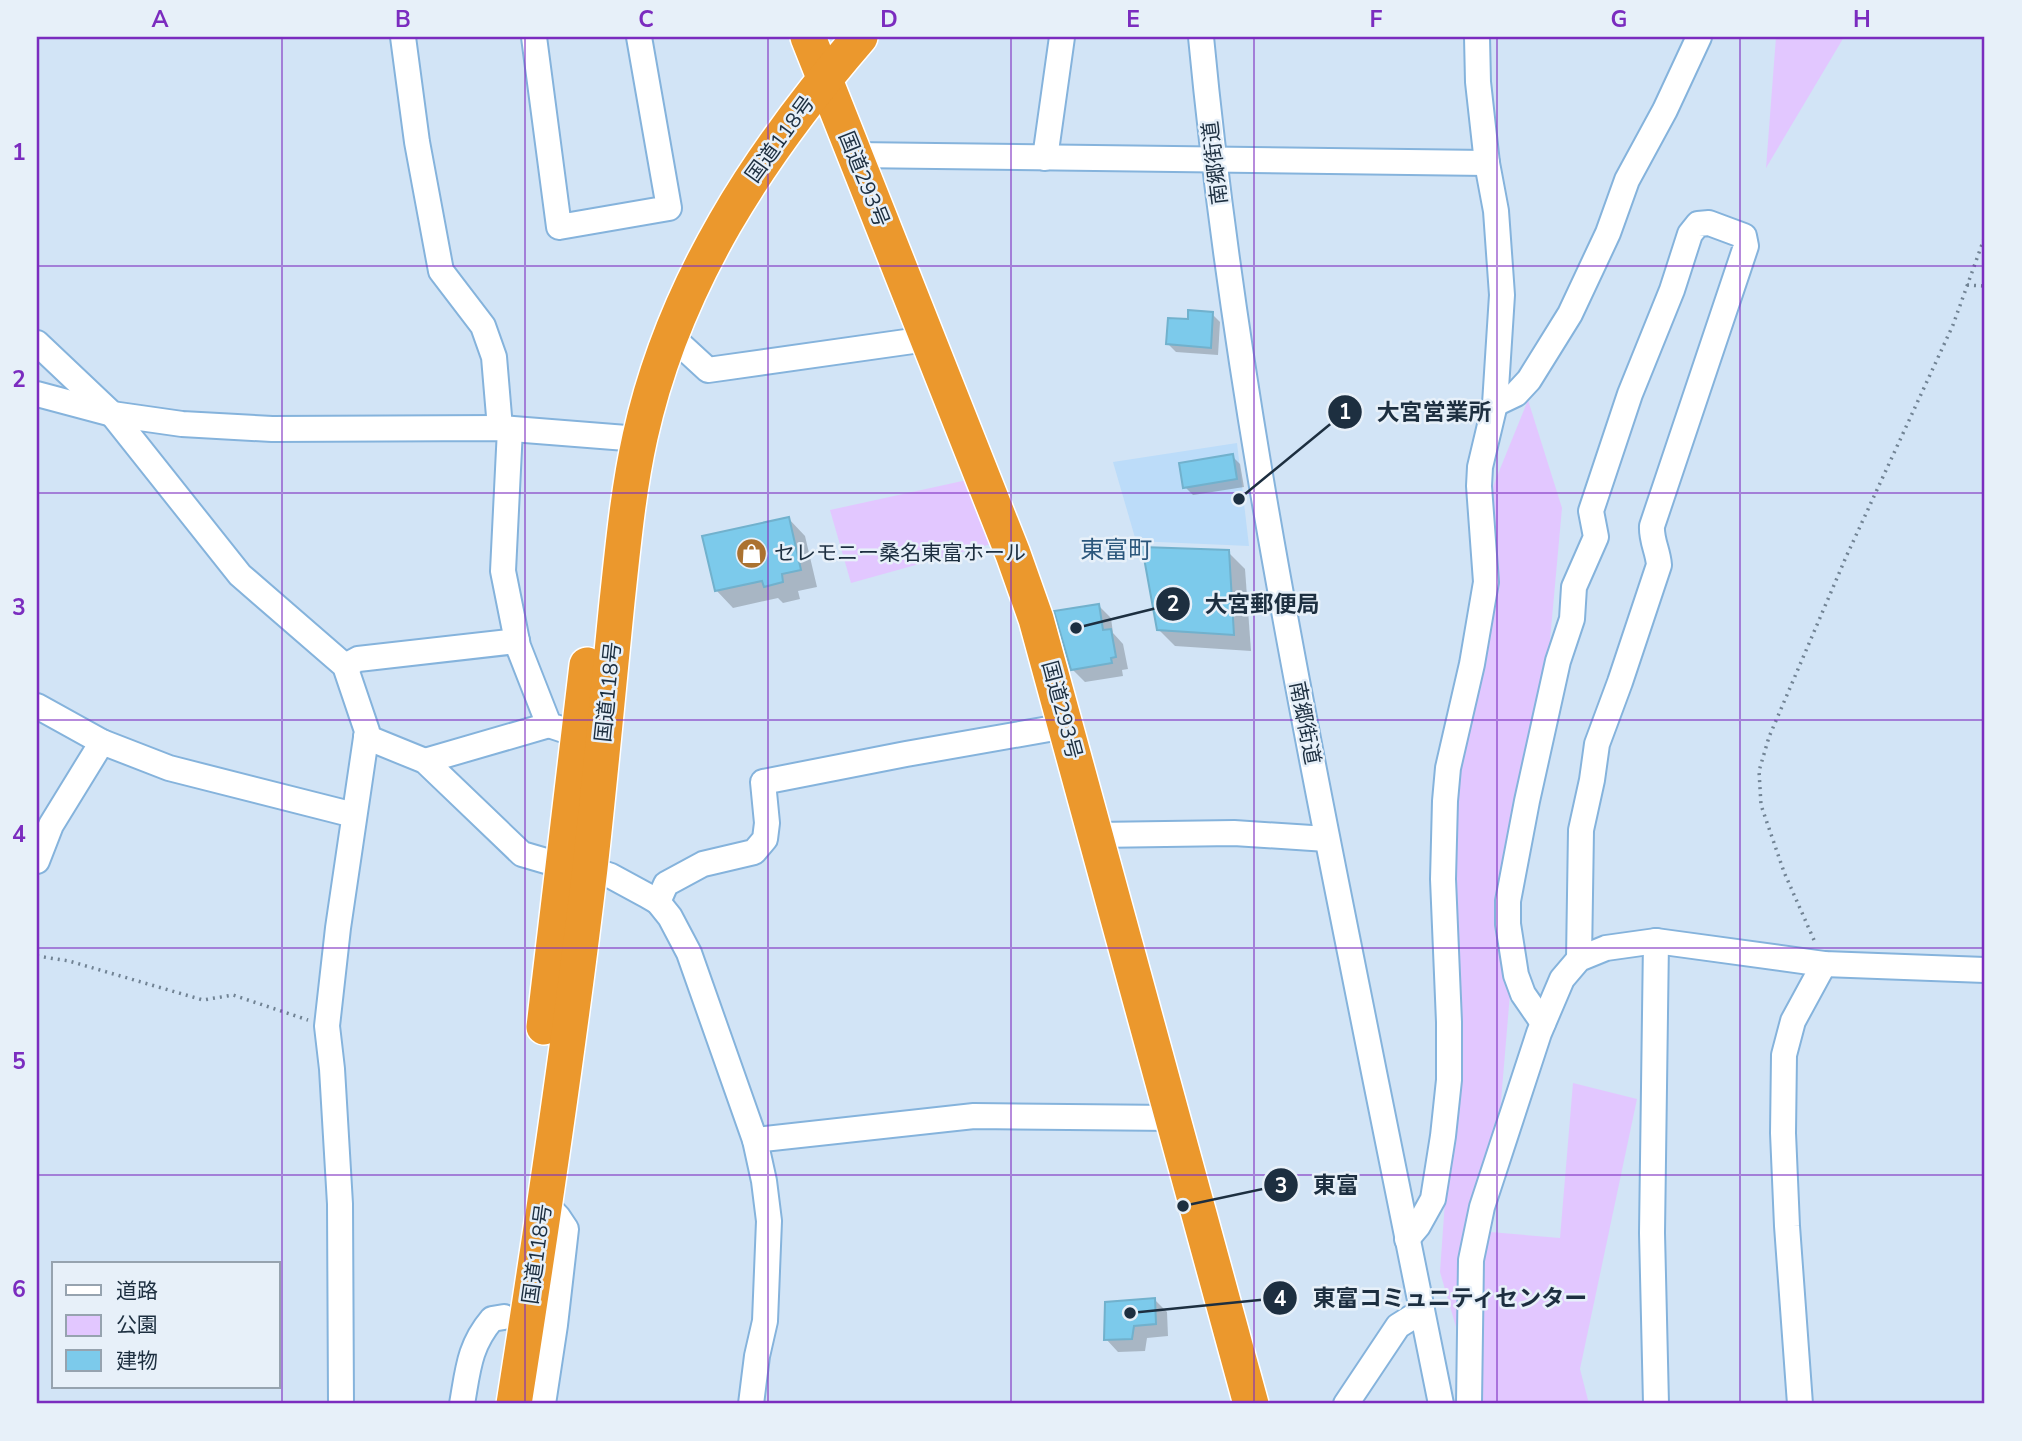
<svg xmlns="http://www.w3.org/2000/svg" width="2022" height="1441" viewBox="0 0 2022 1441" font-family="'Nunito Sans','Noto Sans JP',sans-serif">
  <rect width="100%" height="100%" fill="#d2e4f6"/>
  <polygon fill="#bcdcf9" points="1237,443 1249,546 1136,541 1113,462"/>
  <g fill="#e2c7ff">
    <polygon points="1776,37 1844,37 1766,168"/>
    <polygon points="1528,400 1562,508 1539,761 1513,958 1490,1232 1560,1238 1573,1083 1637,1099 1580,1369 1589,1404 1474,1404 1472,1382 1440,1272 1458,1015 1451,875 1454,768 1487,501"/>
    <polygon points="967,480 991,544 851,583 830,510"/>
  </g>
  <g fill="#0003">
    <polygon points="1212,314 1220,322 1218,355 1176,352 1168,344 1189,321"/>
    <polygon points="1232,456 1240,464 1244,487 1193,495 1185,487"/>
    <polygon points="788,518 805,536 817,587 798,591 800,599 783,603 778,598 733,608 716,590"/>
    <polygon points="1228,552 1245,569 1251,651 1175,646 1158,629"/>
    <polygon points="1098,605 1111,618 1113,633 1123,644 1128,669 1122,670 1123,676 1085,682 1072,669"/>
    <polygon points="1154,1299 1167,1312 1168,1336 1147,1338 1145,1351 1118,1352 1106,1339"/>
  </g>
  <g fill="#7ccaeb" stroke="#71b1cd" stroke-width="2">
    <polygon points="1188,310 1213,312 1211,348 1166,344 1168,318 1188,319"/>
    <polygon points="1233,454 1237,479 1183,488 1179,463"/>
    <polygon points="789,517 801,570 782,574 783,582 764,587 762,581 715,591 702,536"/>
    <polygon points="1142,547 1229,550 1234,635 1157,630"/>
    <polygon points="1099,604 1103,630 1111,629 1116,657 1111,658 1112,663 1071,670 1054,611"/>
    <polygon points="1155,1298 1156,1324 1134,1326 1132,1339 1104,1340 1105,1302"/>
  </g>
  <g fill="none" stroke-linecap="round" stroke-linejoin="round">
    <defs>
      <g id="minor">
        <polyline points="403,37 417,142 441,271 483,326 494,357 500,428"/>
        <polyline points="534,37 559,227 669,208 639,37"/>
        <path d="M1201 37C1229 331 1284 622 1342 912 1375 1076 1407 1240 1441 1404"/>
        <polyline points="854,155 1487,163"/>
        <polyline points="1045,158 1062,37"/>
        <polyline points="671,336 708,370 927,339"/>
        <polyline points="37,343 112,414 240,575 345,666 367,731 338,928 327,1026 332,1069 340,1204 341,1404"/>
        <polyline points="37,394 112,414 182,424 272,429 500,428 639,439"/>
        <polyline points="1495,404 1516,394 1529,380 1570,314 1608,233 1627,180 1665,110 1699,37"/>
        <polyline points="510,429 503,571 518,646 549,725 579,735"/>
        <polyline points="345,666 358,659 517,641"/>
        <polyline points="37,706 102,742 169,768 354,815"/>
        <polyline points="366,737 425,761 522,854 563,866 590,869 611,876 646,895 658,902 670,917 689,953 755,1140 764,1181 769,1221 765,1321 757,1356 751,1404"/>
        <polyline points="425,761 549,725"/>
        <polyline points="1096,835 1234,833 1327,839"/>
        <polyline points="37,861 51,825 102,742"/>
        <polyline points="658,902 666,884 703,864 754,852 765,839 767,823 763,782 906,754 1066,726"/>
        <path d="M1543 1023 1523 994 1516 975 1508 924V901L1527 801 1558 661 1572 619 1574 587 1596 537 1591 511 1630 394 1672 290 1690 234 1698 224 1709 223 1744 236 1746 246 1652 526C1651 540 1658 551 1659 565L1620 682 1597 744 1592 780 1581 830 1579 959"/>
        <polyline points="755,1140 974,1116 1173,1118"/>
        <polyline points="1407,1239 1418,1226 1433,1199 1443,1136 1449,1080 1449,1022 1443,879 1445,801 1448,768 1472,664 1486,582 1479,486 1480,467 1495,404 1502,295 1496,211 1487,163 1478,82 1477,37"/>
        <path d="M462 1404C468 1370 469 1346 492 1319L504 1317"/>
        <polyline points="543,1404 555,1325 566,1229 558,1217 544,1202"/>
        <polyline points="1346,1404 1398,1326 1422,1311"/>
        <polyline points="1469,1404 1471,1260 1482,1207 1539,1033 1562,979 1579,959 1606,948 1656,941 1824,964 1985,970"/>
        <polyline points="1656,1404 1652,1233 1656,941"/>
        <polyline points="1800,1404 1787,1226 1783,1133 1784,1055 1793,1021 1824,964"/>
      </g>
      <g id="highway">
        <polyline points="808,37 1013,554 1036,619 1251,1404"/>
        <polyline points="544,1027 587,665"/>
        <path d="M514 1404C542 1226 569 1047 590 868 600 779 608 691 617 602 623 547 628 491 640 437 674 283 759 154 860 37"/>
      </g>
    </defs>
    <use href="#minor" stroke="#85b3dc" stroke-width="28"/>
    <use href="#highway" stroke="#fff" stroke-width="38"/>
    <g stroke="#718394" stroke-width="3.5" stroke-dasharray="2 5" stroke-linecap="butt">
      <polyline points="1967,285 1985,286"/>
      <polyline points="1814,940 1784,872 1761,805 1759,771 1769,737 1846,557 1953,325 1985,236"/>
      <polyline points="37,956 69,961 203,1000 233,995 308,1020"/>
    </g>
    <use href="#minor" stroke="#fff" stroke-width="24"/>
    <use href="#highway" stroke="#eb982d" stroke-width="35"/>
  </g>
  <path fill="none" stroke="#7b2cbf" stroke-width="2" stroke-opacity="0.55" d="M282 37V1404M525 37V1404M768 37V1404M1011 37V1404M1254 37V1404M1497 37V1404M1740 37V1404M37 266H1985M37 493H1985M37 720H1985M37 948H1985M37 1175H1985"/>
  <defs>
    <symbol id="shop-disc" viewBox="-11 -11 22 22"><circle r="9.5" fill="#ab7230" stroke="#e7f0f9"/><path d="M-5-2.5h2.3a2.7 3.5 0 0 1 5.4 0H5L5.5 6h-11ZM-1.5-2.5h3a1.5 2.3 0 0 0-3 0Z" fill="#fff"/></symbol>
  </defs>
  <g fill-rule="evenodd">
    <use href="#shop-disc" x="734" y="536" width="35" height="35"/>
  </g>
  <g text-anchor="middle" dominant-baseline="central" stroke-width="5" stroke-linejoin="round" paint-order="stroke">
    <g font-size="21" fill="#1d2f40" stroke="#e7f0f9">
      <text transform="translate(780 139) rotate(-54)">国道118号</text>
      <text transform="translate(1215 163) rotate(-97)">南郷街道</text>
      <text transform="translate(864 179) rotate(68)">国道293号</text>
      <text transform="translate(608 692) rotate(-84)">国道118号</text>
      <text transform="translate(1062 710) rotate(75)">国道293号</text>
      <text transform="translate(1305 723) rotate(79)">南郷街道</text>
      <text transform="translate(537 1254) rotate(-82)">国道118号</text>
    </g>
    <g font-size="21" fill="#1d2f40" stroke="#e7f0f9" text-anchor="start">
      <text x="774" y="553">セレモニー桑名東富ホール</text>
    </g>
    <g font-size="24" fill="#2c577c" stroke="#e7f0f9">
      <text x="1116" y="550">東富町</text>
    </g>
  </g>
  <path fill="none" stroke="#1d2f40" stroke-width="2.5" d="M1239 499L1345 412M1076 628L1173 604M1183 1206L1281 1185M1130 1313L1280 1298"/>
  <g fill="#1d2f40" stroke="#e7f0f9" stroke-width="2.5">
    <circle cx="1239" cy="499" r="7"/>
    <circle cx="1076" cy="628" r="7"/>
    <circle cx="1183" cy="1206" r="7"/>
    <circle cx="1130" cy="1313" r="7"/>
    <circle cx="1345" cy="412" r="18"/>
    <circle cx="1173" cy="604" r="18"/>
    <circle cx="1281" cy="1185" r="18"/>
    <circle cx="1280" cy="1298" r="18"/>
  </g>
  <g font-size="21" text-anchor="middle" font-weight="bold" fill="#fff">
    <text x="1345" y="419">1</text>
    <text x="1173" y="611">2</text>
    <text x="1281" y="1193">3</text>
    <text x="1280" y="1306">4</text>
  </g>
  <g font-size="23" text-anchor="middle" font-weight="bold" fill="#1d2f40" stroke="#e7f0f9" stroke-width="5" stroke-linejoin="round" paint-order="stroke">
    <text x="1434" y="420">大宮営業所</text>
    <text x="1262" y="612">大宮郵便局</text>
    <text x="1336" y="1193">東富</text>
    <text x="1450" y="1306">東富コミュニティセンター</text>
  </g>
  <rect width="2022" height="1441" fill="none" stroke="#e7f0f9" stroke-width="77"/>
  <rect x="52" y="1262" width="228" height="126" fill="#e7f0f9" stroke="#96a3af" stroke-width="2"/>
  <rect x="66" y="1285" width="35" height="10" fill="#ffffff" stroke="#96a3af" stroke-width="2"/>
  <text x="116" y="1298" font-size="21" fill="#1d2f40">道路</text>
  <rect x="66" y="1315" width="35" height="21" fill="#e2c7ff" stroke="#96a3af" stroke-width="2"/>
  <text x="116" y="1332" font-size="21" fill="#1d2f40">公園</text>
  <rect x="66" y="1350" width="35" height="21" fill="#7ccaeb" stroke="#96a3af" stroke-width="2"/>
  <text x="116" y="1368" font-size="21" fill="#1d2f40">建物</text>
  <rect x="38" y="38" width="1945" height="1364" fill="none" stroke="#7b2cbf" stroke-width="2.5"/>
  <g font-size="23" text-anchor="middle" font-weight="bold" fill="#7b2cbf">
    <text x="160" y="27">A</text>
    <text x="403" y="27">B</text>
    <text x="646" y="27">C</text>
    <text x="889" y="27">D</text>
    <text x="1133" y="27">E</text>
    <text x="1376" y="27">F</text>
    <text x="1619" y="27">G</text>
    <text x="1862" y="27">H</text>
    <text x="19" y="160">1</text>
    <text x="19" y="387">2</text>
    <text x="19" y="615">3</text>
    <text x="19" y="842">4</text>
    <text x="19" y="1069">5</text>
    <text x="19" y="1297">6</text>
  </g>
</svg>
